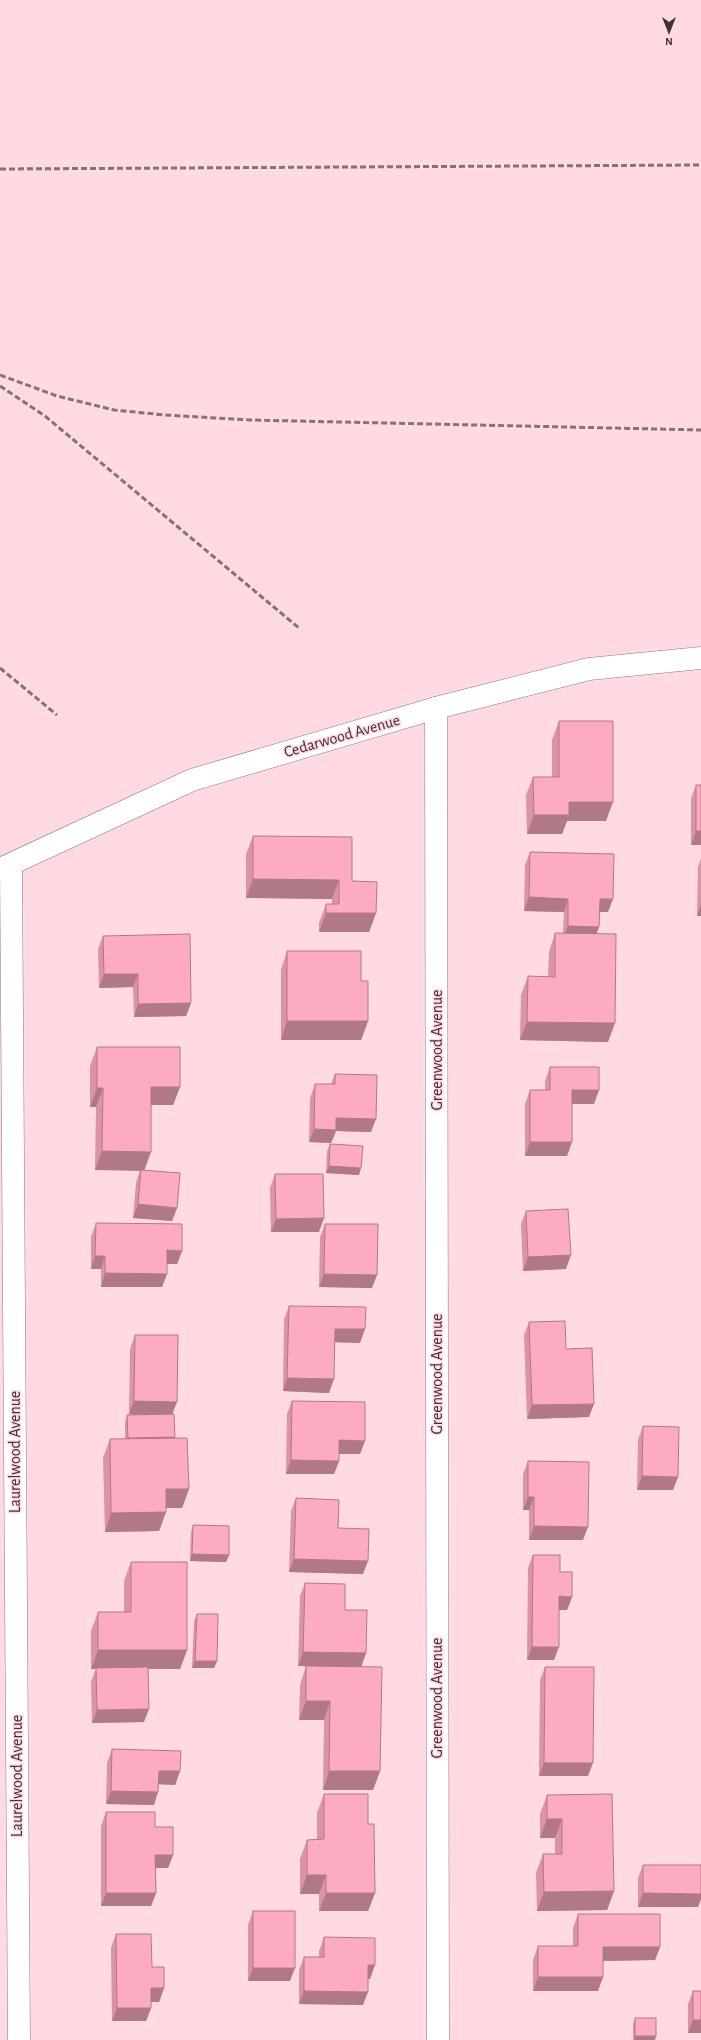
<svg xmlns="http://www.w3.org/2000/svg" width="701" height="2040" viewBox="0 0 701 2040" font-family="'Alegreya Sans',sans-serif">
  <rect width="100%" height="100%" fill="#ffdae3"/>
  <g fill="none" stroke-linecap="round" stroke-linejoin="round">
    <defs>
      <g id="minor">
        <polyline points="436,708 438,2040"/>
        <polyline points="11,865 19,2040"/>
        <polyline points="0,869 192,780 436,708 589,669 701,658"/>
      </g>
    </defs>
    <use href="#minor" stroke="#96757e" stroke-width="23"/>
    <use href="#minor" stroke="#fff" stroke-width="22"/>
    <g stroke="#877076" stroke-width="3" stroke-dasharray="6 3" stroke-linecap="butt">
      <polyline points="0,169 701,165"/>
      <polyline points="0,375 57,396 114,410 165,415 251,420 701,430"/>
      <polyline points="0,386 45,416 299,628"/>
      <polyline points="0,668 57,715"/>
    </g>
  </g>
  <g fill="#da93a7">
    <polygon points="559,721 606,821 567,821 562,834 527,834 526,795 533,777 552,777 552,740"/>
    <polygon points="696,785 701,845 691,845 691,798"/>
    <polygon points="253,836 352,881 376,913 369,932 319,932 319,923 326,904 332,904 332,899 246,898 246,854"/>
    <polygon points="530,852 608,912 599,912 599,927 596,933 608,1042 520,1040 521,995 528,976 548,977 549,952 555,933 563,933 564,912 524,911 525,865"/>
    <polygon points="701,858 701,916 697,916 698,867"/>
    <polygon points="103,936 191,1003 186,1016 134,1017 133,987 99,988 98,949"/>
    <polygon points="287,951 361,981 368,1021 361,1040 281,1040 281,970"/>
    <polygon points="97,1047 180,1087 173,1105 151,1105 144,1170 177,1208 172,1221 133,1218 136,1183 140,1170 95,1170 96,1107 90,1107 90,1066"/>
    <polygon points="550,1067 594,1104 572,1104 567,1156 525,1156 525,1104 530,1090 545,1090 545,1081"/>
    <polygon points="335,1074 371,1132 336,1131 331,1143 309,1142 310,1098 315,1084 331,1084"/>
    <polygon points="330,1144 359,1175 326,1173 327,1151"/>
    <polygon points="275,1174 319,1232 271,1232 270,1188"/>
    <polygon points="526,1211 566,1269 523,1271 521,1224"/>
    <polygon points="96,1223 182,1251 177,1264 167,1264 167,1274 162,1287 101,1287 101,1269 91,1269 91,1237"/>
    <polygon points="325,1224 372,1288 319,1287 320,1237"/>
    <polygon points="289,1306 360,1343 335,1342 329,1393 283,1391 284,1319"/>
    <polygon points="529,1322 566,1349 589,1417 527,1419 524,1335"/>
    <polygon points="135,1335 173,1414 175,1438 189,1489 182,1508 166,1508 166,1512 159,1531 105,1532 103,1458 110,1439 125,1439 125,1422 127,1415 129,1414 130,1349"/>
    <polygon points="292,1401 360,1454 339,1454 339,1461 334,1474 286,1474 287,1414"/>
    <polygon points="643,1426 673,1490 637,1490 638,1440"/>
    <polygon points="528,1461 583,1540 529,1540 529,1510 523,1510 523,1474"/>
    <polygon points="296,1498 338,1528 363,1574 289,1572 291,1511"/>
    <polygon points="193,1525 229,1555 226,1562 190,1561 191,1532"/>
    <polygon points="533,1555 572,1597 567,1610 559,1610 554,1660 527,1660 528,1568"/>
    <polygon points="131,1562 187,1650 180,1669 148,1669 144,1722 92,1723 91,1682 96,1669 91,1669 91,1631 98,1612 124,1612 124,1581"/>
    <polygon points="305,1583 345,1610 366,1653 361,1667 298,1666 300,1596"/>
    <polygon points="197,1614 217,1661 214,1668 192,1668 194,1621"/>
    <polygon points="306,1666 380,1771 373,1790 323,1790 324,1720 299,1720 300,1685"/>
    <polygon points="545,1667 588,1776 539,1776 540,1680"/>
    <polygon points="112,1749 180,1771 175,1785 159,1784 154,1805 106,1804 107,1763"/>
    <polygon points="324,1794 368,1824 375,1893 368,1911 319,1911 319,1894 300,1894 300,1859 307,1840 317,1840 317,1813"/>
    <polygon points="547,1795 614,1891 607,1910 537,1911 536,1873 543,1854 555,1854 555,1838 540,1838 540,1814"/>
    <polygon points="106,1812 155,1827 173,1855 168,1868 156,1868 156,1893 151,1906 101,1906 101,1826"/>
    <polygon points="643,1865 701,1865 701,1899 698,1907 638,1907 638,1878"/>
    <polygon points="253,1911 290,1981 248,1981 248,1925"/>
    <polygon points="578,1914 660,1947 655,1960 603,1961 598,1991 533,1991 533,1960 538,1946 573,1946 573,1928"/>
    <polygon points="116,1934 152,1967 164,1988 159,2002 151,2002 151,2008 146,2021 112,2021 111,1948"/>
    <polygon points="324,1937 370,1979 368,1979 363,2005 299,2004 299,1970 304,1957 319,1957 319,1951"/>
    <polygon points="693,1991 701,2033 688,2033 688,2004"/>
    <polygon points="635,2018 655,2040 633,2040 633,2025"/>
  </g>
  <g fill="#b17888">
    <polygon points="569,802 613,802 606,821 567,821 562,834 527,834 534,815"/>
    <polygon points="696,831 701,831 701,845 691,845"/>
    <polygon points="253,879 339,880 332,899 246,898"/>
    <polygon points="529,897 568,899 564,912 524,911"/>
    <polygon points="600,899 613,899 608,912 595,912"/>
    <polygon points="701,905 701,916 697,916"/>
    <polygon points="326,913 376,913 369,932 319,932"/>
    <polygon points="568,926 599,927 594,941 563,939"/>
    <polygon points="104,974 138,974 133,987 99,988"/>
    <polygon points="191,1003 186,1016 134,1017 138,1004"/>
    <polygon points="287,1021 368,1021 361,1040 281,1040"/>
    <polygon points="527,1022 615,1023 608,1042 520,1040"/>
    <polygon points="151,1087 180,1087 173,1105 144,1105"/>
    <polygon points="97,1088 103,1088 96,1107 90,1107"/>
    <polygon points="572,1090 599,1090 594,1104 567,1104"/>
    <polygon points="336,1118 376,1119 371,1132 336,1131 331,1143 309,1142 314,1129"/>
    <polygon points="530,1142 572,1142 567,1156 525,1156"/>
    <polygon points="102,1151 151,1152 144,1171 95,1170"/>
    <polygon points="329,1166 361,1168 359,1175 326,1173"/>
    <polygon points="138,1204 177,1208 172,1221 133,1218"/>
    <polygon points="324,1218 319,1232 271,1232 276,1219"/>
    <polygon points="167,1250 182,1251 177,1264 162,1264"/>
    <polygon points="571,1255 566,1269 523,1271 528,1257"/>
    <polygon points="95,1256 105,1256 101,1269 91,1269"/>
    <polygon points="105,1273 167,1274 162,1287 101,1287"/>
    <polygon points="324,1274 377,1275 372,1288 319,1287"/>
    <polygon points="335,1329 365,1329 360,1343 330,1342"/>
    <polygon points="287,1378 334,1379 329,1393 283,1391"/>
    <polygon points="134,1401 177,1402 172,1415 129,1414"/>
    <polygon points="594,1404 589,1417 527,1419 532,1405"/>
    <polygon points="175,1437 172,1444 125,1445 128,1438"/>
    <polygon points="339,1440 365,1441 360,1454 334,1454"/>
    <polygon points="291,1460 339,1461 334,1474 286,1474"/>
    <polygon points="642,1476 678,1477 673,1490 637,1490"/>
    <polygon points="166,1489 189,1489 182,1508 159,1508"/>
    <polygon points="528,1497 534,1497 529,1510 523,1510"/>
    <polygon points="166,1512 159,1531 105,1532 111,1513"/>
    <polygon points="534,1526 588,1527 583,1540 529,1540"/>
    <polygon points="192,1554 229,1555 226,1562 190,1561"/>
    <polygon points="294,1559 368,1561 363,1574 289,1572"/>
    <polygon points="559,1596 572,1597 567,1610 554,1610"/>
    <polygon points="532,1647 559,1647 554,1660 527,1660"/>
    <polygon points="98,1650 187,1650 180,1669 91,1669"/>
    <polygon points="303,1652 366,1653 361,1667 298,1666"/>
    <polygon points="195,1661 217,1661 214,1668 192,1668"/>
    <polygon points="306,1701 330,1701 324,1720 299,1720"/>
    <polygon points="149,1709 144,1722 92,1723 97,1710"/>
    <polygon points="544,1763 593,1763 588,1776 539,1776"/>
    <polygon points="159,1771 180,1771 175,1785 154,1784"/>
    <polygon points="329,1771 380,1771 373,1790 323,1790"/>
    <polygon points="111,1791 158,1792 154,1805 106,1804"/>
    <polygon points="547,1819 562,1819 555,1838 540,1838"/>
    <polygon points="155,1855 173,1855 168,1868 151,1868"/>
    <polygon points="307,1875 326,1875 319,1894 300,1894"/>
    <polygon points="614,1891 607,1910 537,1911 544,1892"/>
    <polygon points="106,1893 156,1893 151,1906 101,1906"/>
    <polygon points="326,1893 375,1893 368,1911 319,1911"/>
    <polygon points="643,1893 701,1894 701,1899 698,1907 638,1907"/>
    <polygon points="603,1947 660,1947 655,1960 598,1961"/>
    <polygon points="368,1965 375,1965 370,1979 363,1979"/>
    <polygon points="253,1968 295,1968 290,1981 248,1981"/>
    <polygon points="538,1977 603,1977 598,1991 533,1991"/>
    <polygon points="151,1988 164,1988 159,2002 146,2002"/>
    <polygon points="304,1991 368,1992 363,2005 299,2004"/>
    <polygon points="117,2008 151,2008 146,2021 112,2021"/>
    <polygon points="693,2020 701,2020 701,2033 688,2033"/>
    <polygon points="635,2036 656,2036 655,2040 634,2040"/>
  </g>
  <g fill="#fdabc2" stroke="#b17888">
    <polygon points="559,721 613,721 613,802 569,802 569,815 534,815 533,777 559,777"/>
    <rect x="696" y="785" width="5" height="46"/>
    <polygon points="253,836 352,837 352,881 377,882 376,913 326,913 326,904 339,904 339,880 253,879"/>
    <polygon points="530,852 614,854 613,899 600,899 599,927 568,926 568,899 529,897"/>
    <polygon points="555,933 616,934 615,1023 527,1022 528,976 555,977"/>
    <polygon points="190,934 191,1003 138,1004 138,974 104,974 103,936"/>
    <polygon points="287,951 361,951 361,981 368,981 368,1021 287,1021"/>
    <polygon points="97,1047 180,1047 180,1087 151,1087 151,1152 102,1151 103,1088 97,1088"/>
    <polygon points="550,1067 599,1067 599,1090 572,1090 572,1142 530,1142 530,1090 550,1090"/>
    <polygon points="335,1074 377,1075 376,1119 336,1118 336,1130 314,1129 315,1084 335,1084"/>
    <polygon points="330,1144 363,1146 361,1168 329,1166"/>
    <polygon points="141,1170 180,1173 177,1208 138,1204"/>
    <polygon points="275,1174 323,1174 324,1218 276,1219"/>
    <polygon points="568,1209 571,1255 528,1257 526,1211"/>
    <polygon points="96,1223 182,1224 182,1251 167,1250 167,1274 105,1273 105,1256 95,1256"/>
    <polygon points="325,1224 378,1224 377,1275 324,1274"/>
    <polygon points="289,1306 366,1307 365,1329 335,1329 334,1379 287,1378"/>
    <polygon points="565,1321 566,1349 592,1348 594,1404 532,1405 529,1322"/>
    <polygon points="135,1335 178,1335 177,1402 134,1401"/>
    <polygon points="292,1401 365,1402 365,1441 339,1440 339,1461 291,1460"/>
    <polygon points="174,1414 175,1437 128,1438 127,1415"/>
    <polygon points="643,1426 679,1427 678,1477 642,1476"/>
    <polygon points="187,1438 189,1489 166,1489 166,1512 111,1513 110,1439"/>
    <polygon points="528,1461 589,1462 588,1527 534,1526 534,1497 528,1497"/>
    <polygon points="296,1498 339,1500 338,1528 369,1529 368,1561 294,1559"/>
    <polygon points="193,1525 229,1526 229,1555 192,1554"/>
    <polygon points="533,1555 560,1555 560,1572 572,1572 572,1597 559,1596 559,1647 532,1647"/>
    <polygon points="131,1562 187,1562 187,1650 98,1650 98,1612 131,1612"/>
    <polygon points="305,1583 345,1584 345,1610 367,1610 366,1653 303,1652"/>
    <polygon points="197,1614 218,1614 217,1661 195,1661"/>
    <polygon points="306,1666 382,1667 380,1771 329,1771 330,1701 306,1701"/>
    <polygon points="148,1667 149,1709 97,1710 96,1668"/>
    <polygon points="545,1667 594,1667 593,1763 544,1763"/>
    <polygon points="112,1749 181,1751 180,1771 159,1771 158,1792 111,1791"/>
    <polygon points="324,1794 368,1794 368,1824 374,1824 375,1893 326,1893 326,1875 307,1875 307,1840 324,1839"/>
    <polygon points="612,1794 614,1891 544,1892 543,1854 562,1854 562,1819 547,1819 547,1795"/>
    <polygon points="106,1812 155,1812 155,1827 173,1827 173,1855 155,1855 156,1893 106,1893"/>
    <polygon points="643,1865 701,1865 701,1894 643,1893"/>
    <rect x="253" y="1911" width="42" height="57"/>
    <polygon points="578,1914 660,1914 660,1947 603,1947 603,1977 538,1977 538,1946 578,1946"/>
    <polygon points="116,1934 151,1934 152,1967 164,1967 164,1988 151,1988 151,2008 117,2008"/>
    <polygon points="324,1937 375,1938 375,1965 368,1965 368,1992 304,1991 304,1957 324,1957"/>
    <rect x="693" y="1991" width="8" height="29"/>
    <rect x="635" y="2018" width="21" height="18"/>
  </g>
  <g text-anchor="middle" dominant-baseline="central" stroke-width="3" stroke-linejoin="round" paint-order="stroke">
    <g font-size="16" fill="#403135" stroke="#ffdae3">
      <text transform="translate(342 736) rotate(-16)">Cedarwood Avenue</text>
      <text transform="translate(437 1050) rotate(-90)">Greenwood Avenue</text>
      <text transform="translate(437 1374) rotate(-90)">Greenwood Avenue</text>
      <text transform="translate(15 1452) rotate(-90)">Laurelwood Avenue</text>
      <text transform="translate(437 1698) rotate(-90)">Greenwood Avenue</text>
      <text transform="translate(17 1776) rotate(-90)">Laurelwood Avenue</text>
    </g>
  </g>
  <g transform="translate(669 32) rotate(180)" stroke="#ffdae3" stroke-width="3" paint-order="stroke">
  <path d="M0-3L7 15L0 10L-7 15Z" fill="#403135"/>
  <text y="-6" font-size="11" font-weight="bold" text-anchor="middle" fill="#403135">N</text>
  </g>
</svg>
